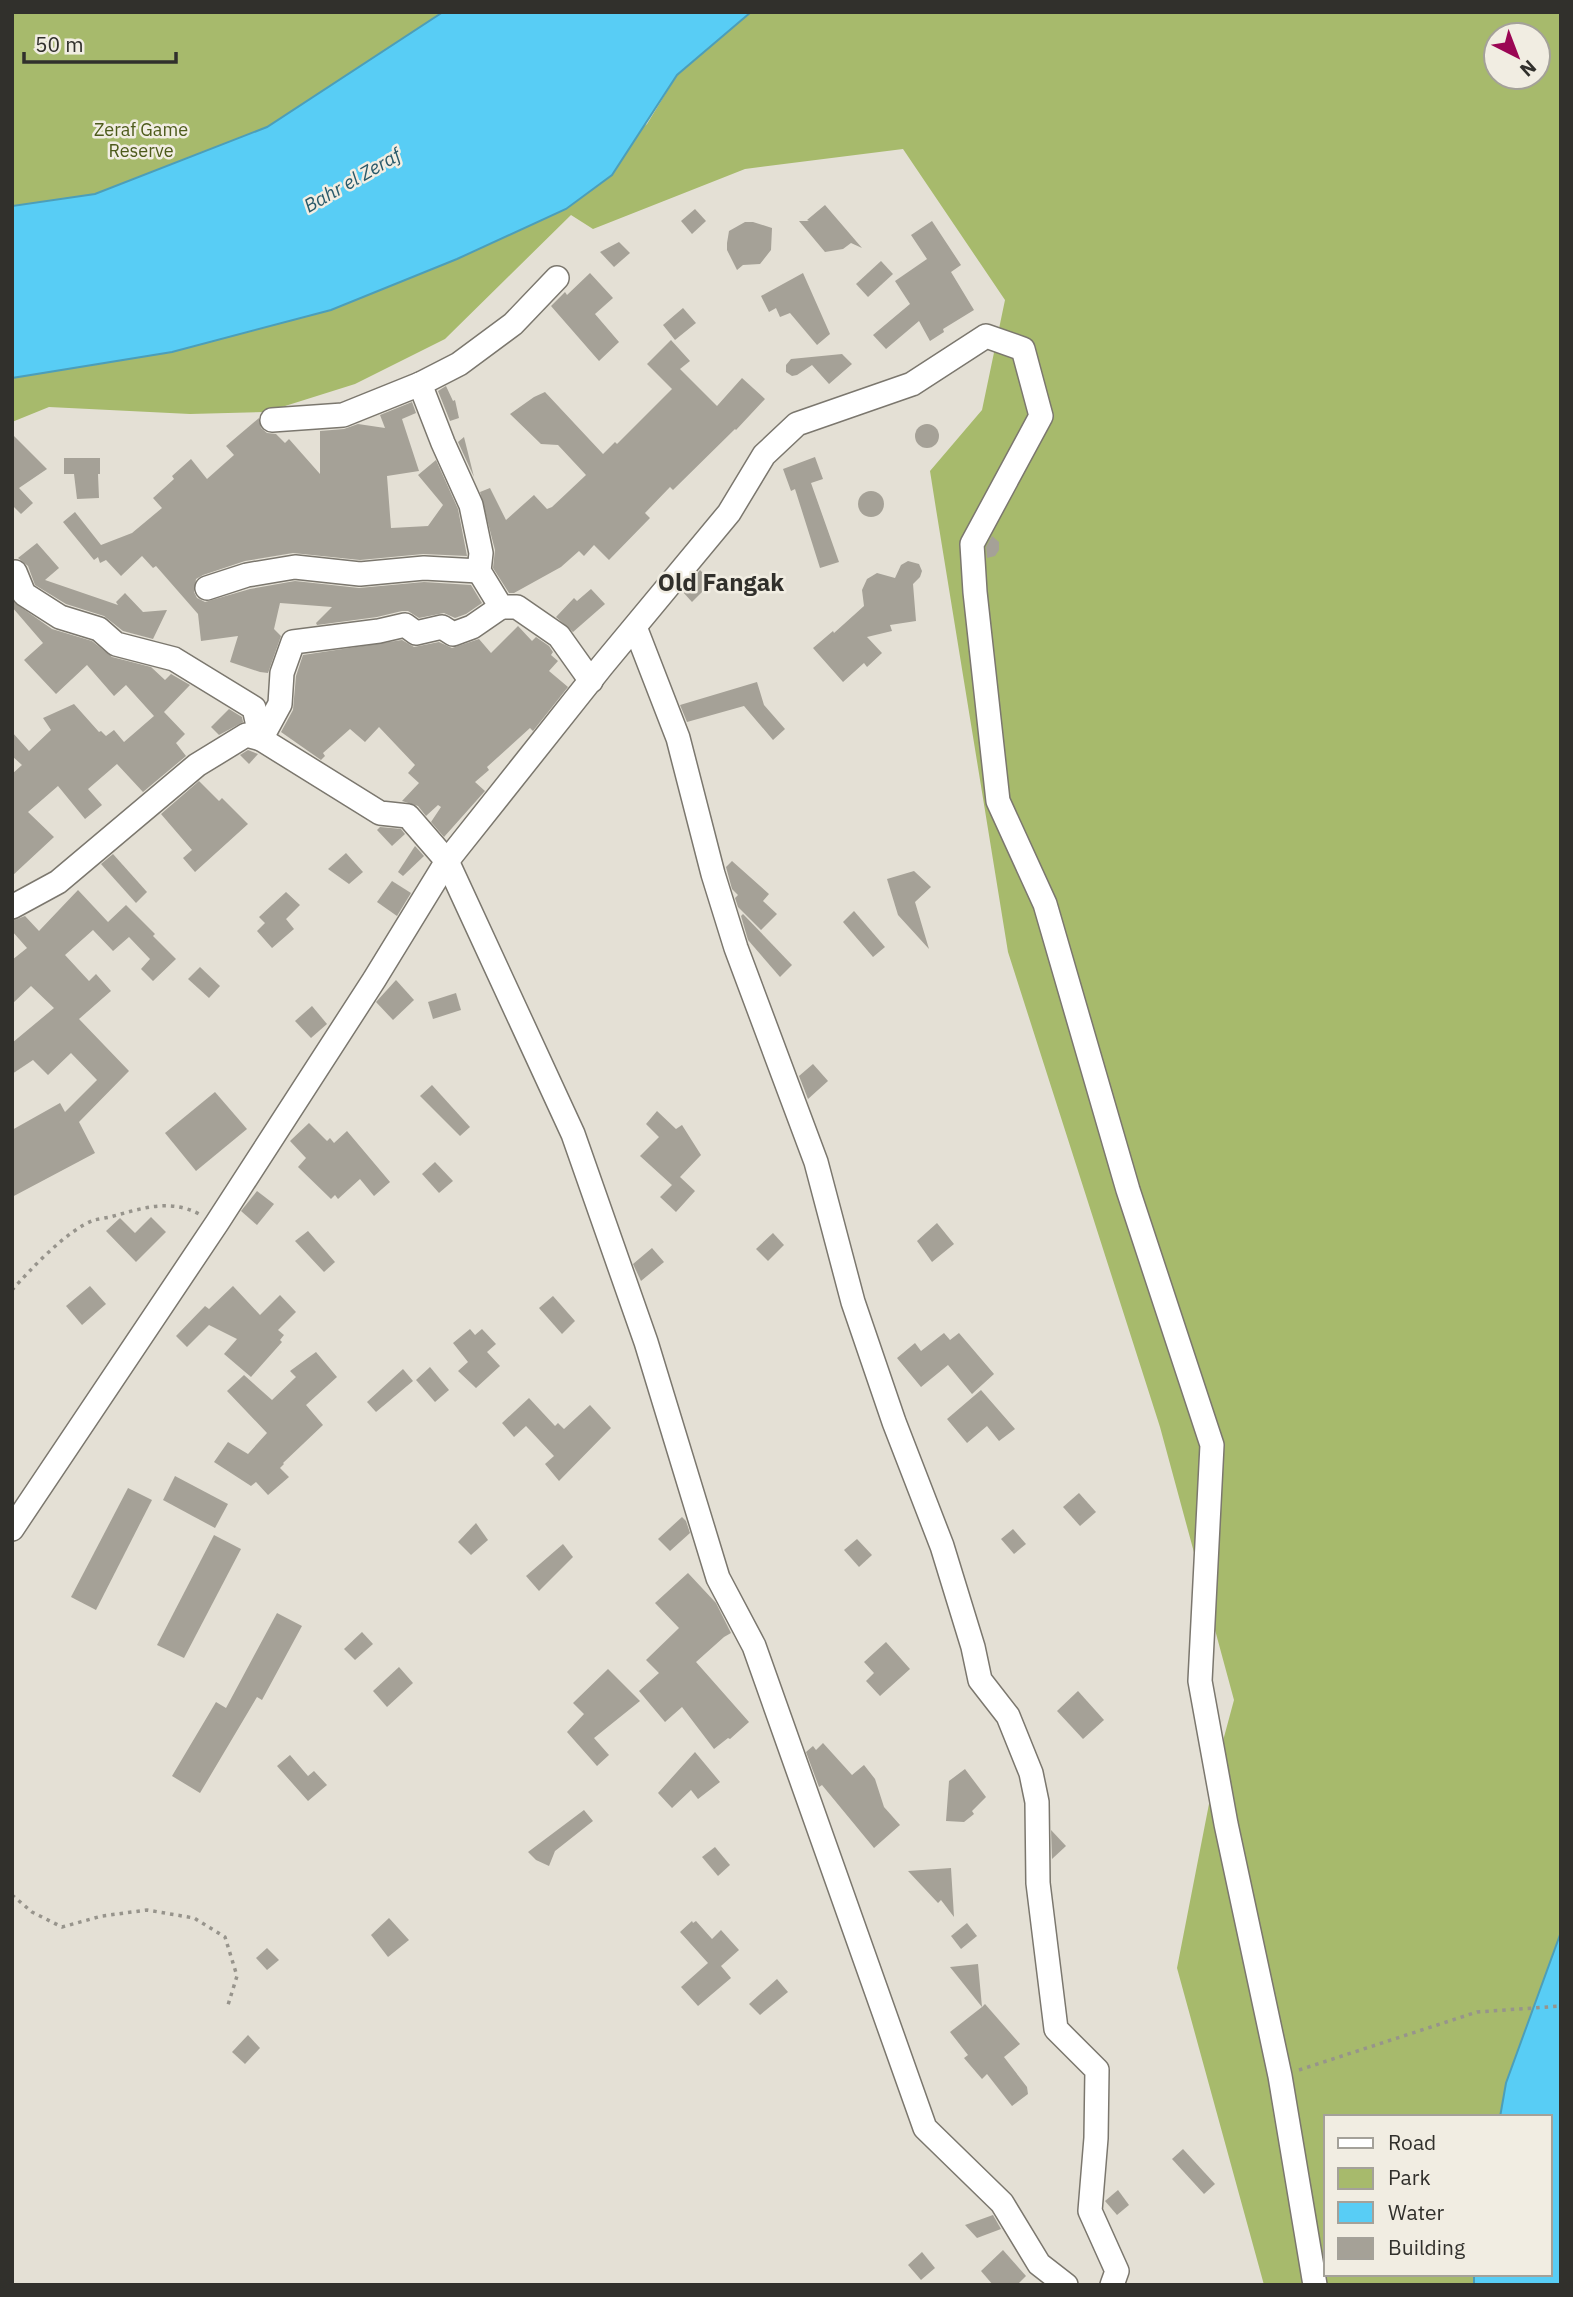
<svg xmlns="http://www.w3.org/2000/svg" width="1573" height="2297" viewBox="0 0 1573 2297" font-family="'IBM Plex Sans',sans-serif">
  <rect width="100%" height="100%" fill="#e4e0d5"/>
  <g fill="#a7ba6c" fill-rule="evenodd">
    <polygon points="12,12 627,12 12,298"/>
    <path d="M751 12H1561V1932L1506 2083 1500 2117H1326V2274H1474V2285H1264L1177 1968 1217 1763 1234 1700 1160 1427 1008 952 936 509 930 471 982 410 1005 300 903 149 745 169 593 229 571 215 445 339 355 384 266 412 190 414 49 407 12 422V378L172 352 331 310 457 259 507 236 647 124 677 75ZM1496 35H1538V77H1496Z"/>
  </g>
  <g fill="#58cdf5" stroke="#4c9eb9" stroke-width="2">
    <polygon points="443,12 751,12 677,75 612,175 566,209 457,259 331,310 172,352 12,378 12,206 95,194 267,127"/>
    <polygon points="1561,1932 1561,2285 1474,2285 1474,2274 1550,2274 1550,2117 1500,2117 1506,2083"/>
  </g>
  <g fill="#a5a197">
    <polygon points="825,205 862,248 851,243 843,249 825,252 799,221 809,221 807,220"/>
    <polygon points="695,209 706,221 692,234 681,221"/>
    <polygon points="932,221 961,265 951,272 974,310 943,329 944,332 930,341 919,321 886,349 873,335 910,304 895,281 927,259 911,235"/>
    <polygon points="745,222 753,222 772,228 771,250 760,264 743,265 737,270 727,250 727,243 729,231"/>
    <polygon points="619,242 630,253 614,267 600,252"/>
    <polygon points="881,261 893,274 868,297 856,284"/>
    <polygon points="590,273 613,298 595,314 619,342 599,361 551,306 565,292 567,295"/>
    <polygon points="803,273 830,334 817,345 790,313 780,317 776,308 769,312 761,296"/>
    <polygon points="683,308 696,323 675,340 663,325"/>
    <polygon points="671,340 690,361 680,369 717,406 742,378 765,399 736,430 735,429 673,490 670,487 645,513 650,518 609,560 594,545 584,556 579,551 561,567 514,593 509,593 493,568 495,550 480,492 490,488 506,520 534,495 547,509 552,507 586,475 558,445 541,444 510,414 534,397 545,392 603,454 615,442 617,444 672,389 647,364"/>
    <polygon points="842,354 852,364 829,384 812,365 797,375 792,376 786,372 786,365 791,359"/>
    <polygon points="446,386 453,401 455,400 459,418 450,421 438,391"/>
    <polygon points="412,402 416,413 402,419 419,471 387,476 391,528 428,526 443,505 418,475 436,460 458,509 467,556 423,554 360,560 293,553 245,561 203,575 196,579 194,592 197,598 205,602 250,589 295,581 359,588 424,582 471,585 482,603 466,614 455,618 444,613 419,618 408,611 402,611 377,617 317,625 316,623 332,607 280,603 274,629 281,636 268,673 260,672 230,662 238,636 201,641 198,614 156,566 153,568 142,556 121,576 106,560 100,563 98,557 94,560 63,522 75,512 101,545 132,533 162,508 153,498 174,479 172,476 191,459 207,479 234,455 226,446 259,418 261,428 267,433 276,434 285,443 289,439 320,474 320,431 344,429 358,424 385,428 380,415"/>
    <circle cx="927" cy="436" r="12"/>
    <polygon points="12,434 47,469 19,488 33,503 21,514 12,505"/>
    <polygon points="464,437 474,477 458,442"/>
    <polygon points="815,457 823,479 811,483 839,562 820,568 795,489 791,491 783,469"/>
    <polygon points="64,458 100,458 100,474 98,474 99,498 77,499 74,474 64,474"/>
    <circle cx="871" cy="504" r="13"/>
    <polygon points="992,536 999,542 999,550 995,556 987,558 986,547"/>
    <polygon points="37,543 59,568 45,580 118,605 116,602 125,593 143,612 167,610 153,639 123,631 104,616 66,604 35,585 28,566 18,558"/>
    <polygon points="908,561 919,564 922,571 920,577 913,584 916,621 890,625 892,631 867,637 882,653 867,667 864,663 843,682 813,648 833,631 834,633 864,606 862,590 867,579 877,573 895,578 901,565"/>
    <polygon points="700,570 712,582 692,602 682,591"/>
    <polygon points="591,589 605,604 573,632 556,617 574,598 577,601"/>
    <polygon points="12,601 52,629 92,641 112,657 151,667 165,680 171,674 190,685 164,712 185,734 176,743 186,756 143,792 117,764 88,789 102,805 85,819 58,786 28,812 54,837 12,876 12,774 22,765 12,756 12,732 29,751 51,730 43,718 74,704 99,732 101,731 106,736 114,730 124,742 154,716 126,685 114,696 87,665 56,694 24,660 43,643 12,607"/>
    <polygon points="518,626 532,641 536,637 549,646 553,652 551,655 558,661 549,671 568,687 533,731 530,728 487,767 489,770 475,782 485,791 444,837 431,822 441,807 438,805 426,816 418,806 402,801 419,783 408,773 415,765 379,727 365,742 350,729 323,753 325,756 321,760 281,732 293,710 296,676 303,655 402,640 414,647 439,642 452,648 479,639 491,653"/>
    <polygon points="757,682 764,705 785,729 773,740 744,706 687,722 680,705"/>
    <polygon points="229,709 242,717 243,722 219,735 211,727"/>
    <polygon points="248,750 258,754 249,764 240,755"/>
    <polygon points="199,781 219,801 222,798 248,824 195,872 183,858 192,850 161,814"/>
    <polygon points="380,827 401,829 405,834 392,846 377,830"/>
    <polygon points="415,846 424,856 403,876 398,872"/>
    <polygon points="346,853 363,872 349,884 328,869"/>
    <polygon points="113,854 147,892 136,903 101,864"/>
    <polygon points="732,861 769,894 763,901 777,914 761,930 738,907 735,898 738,895 732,889 726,867"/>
    <polygon points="914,871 931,887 915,902 929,949 898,915 887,879"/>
    <polygon points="392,881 411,893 397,916 377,902"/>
    <polygon points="78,890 108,922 126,905 155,934 153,936 176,959 153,981 141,969 150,959 129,937 113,951 93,930 65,955 89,981 96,974 111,991 79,1019 129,1071 79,1122 95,1153 12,1197 12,1130 60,1103 65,1112 97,1080 71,1053 48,1075 33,1060 12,1074 12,1043 54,1008 31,986 12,1004 12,960 27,948 12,931 12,921 25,916 39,931"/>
    <polygon points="286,892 300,905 286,919 294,929 272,948 257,931 265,923 259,917"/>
    <polygon points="854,911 885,947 873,957 843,922"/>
    <polygon points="743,914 792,965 780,977 748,940 741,916"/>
    <polygon points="200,967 220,986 209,998 188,979"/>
    <polygon points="396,980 414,1000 393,1020 376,1002"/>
    <polygon points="456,993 461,1010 433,1019 428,1002"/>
    <polygon points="312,1006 327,1024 311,1038 295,1021"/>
    <polygon points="813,1064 828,1081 808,1099 799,1076"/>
    <polygon points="432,1085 470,1127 460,1136 420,1096"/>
    <polygon points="215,1092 247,1129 196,1171 165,1133"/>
    <polygon points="657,1111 676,1129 682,1125 701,1155 680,1177 695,1191 676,1212 660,1197 672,1185 640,1156 659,1137 646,1124"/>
    <polygon points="309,1123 327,1141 330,1138 334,1143 347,1131 390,1182 374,1196 360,1179 338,1199 335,1195 331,1199 298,1167 306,1158 290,1141"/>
    <polygon points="435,1162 453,1181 439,1193 422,1174"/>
    <polygon points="257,1191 274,1204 257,1225 241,1211"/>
    <polygon points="151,1217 166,1232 136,1262 106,1231 120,1218 135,1233"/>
    <polygon points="937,1223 954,1244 932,1262 917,1241"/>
    <polygon points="308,1231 335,1262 324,1272 295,1241"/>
    <polygon points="773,1233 784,1245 768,1261 756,1249"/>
    <polygon points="652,1248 664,1262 641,1281 633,1264"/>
    <polygon points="90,1286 106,1304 82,1325 66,1306"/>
    <polygon points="233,1286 260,1315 280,1295 296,1312 278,1330 284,1335 280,1340 282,1342 251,1377 224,1354 237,1339 209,1325 187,1347 176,1336 205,1306 209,1309"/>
    <polygon points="553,1296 575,1321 562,1334 539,1308"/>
    <polygon points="470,1329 475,1335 482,1329 496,1344 487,1352 500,1366 476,1388 458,1371 468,1362 453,1343"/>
    <polygon points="944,1333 950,1340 959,1333 994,1374 972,1394 948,1365 921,1387 897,1358 915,1343 921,1351"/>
    <polygon points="316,1352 337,1377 306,1405 323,1425 283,1463 284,1464 280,1468 289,1477 268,1495 256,1482 251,1486 214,1462 228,1442 248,1454 267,1433 227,1391 244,1375 272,1400 296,1377 290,1371"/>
    <polygon points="430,1367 449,1390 435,1402 416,1380"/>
    <polygon points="403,1369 413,1381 376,1412 367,1402"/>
    <polygon points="981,1390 1015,1429 999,1441 987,1426 967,1443 947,1419"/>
    <polygon points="529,1398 555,1426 558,1423 564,1429 590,1405 611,1428 559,1481 545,1464 554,1456 526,1426 514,1437 502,1423"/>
    <polygon points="175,1476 228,1504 215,1528 163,1500"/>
    <polygon points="128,1488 152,1500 96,1610 71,1597"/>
    <polygon points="1079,1493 1096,1512 1080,1526 1063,1507"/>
    <polygon points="682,1517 686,1521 690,1533 670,1551 658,1539"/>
    <polygon points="476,1523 488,1540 471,1555 458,1542"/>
    <polygon points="1013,1529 1026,1544 1014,1554 1001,1539"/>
    <polygon points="214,1535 241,1549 184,1658 157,1645"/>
    <polygon points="857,1539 872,1555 859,1567 844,1550"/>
    <polygon points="563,1544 573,1557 539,1591 526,1576"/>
    <polygon points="688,1573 716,1603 731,1633 724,1637 696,1662 749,1722 730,1739 728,1738 714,1749 682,1707 665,1722 639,1691 659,1673 646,1660 679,1628 655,1603"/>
    <polygon points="277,1613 302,1626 262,1700 257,1697 200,1793 172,1776 216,1702 226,1708"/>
    <polygon points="362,1632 373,1644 355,1660 344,1649"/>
    <polygon points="886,1642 910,1669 880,1696 866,1681 874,1673 864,1662"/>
    <polygon points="399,1667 413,1683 387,1707 373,1691"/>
    <polygon points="608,1669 640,1701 594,1738 609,1755 597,1766 567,1732 584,1714 573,1703"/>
    <polygon points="1078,1691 1104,1720 1083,1739 1057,1711"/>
    <polygon points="823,1743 852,1775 864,1765 875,1779 884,1807 900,1825 874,1848 822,1785 819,1787 806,1752 813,1746 816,1750"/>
    <polygon points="695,1752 720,1782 698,1799 691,1790 672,1808 658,1793"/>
    <polygon points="290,1755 308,1776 314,1771 327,1785 308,1801 277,1766"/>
    <polygon points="965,1769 986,1797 972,1811 974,1814 964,1822 946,1821 949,1781"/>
    <polygon points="584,1810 593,1821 555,1851 549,1866 536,1860 528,1852"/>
    <polygon points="1051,1830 1066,1846 1052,1859"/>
    <polygon points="715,1847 730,1865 718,1876 702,1857"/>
    <polygon points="951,1868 954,1917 941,1900 938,1903 908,1871"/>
    <polygon points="389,1918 409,1940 388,1957 371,1935"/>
    <polygon points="692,1921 693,1923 696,1921 712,1939 721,1930 739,1950 721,1966 731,1978 698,2006 681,1987 708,1963 680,1932"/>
    <polygon points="967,1923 977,1936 961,1949 951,1936"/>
    <polygon points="267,1948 279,1960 267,1970 256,1958"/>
    <polygon points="978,1964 982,2007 985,2004 1020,2044 1004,2057 1027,2087 1028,2094 1012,2106 987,2074 982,2079 964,2058 968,2055 950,2032 982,2007 950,1967"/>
    <polygon points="777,1979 788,1992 760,2015 749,2004"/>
    <polygon points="248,2035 260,2048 245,2064 232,2052"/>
    <polygon points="1183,2149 1215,2184 1204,2194 1172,2159"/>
    <polygon points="1118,2190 1129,2205 1117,2215 1105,2201"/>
    <polygon points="993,2215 1001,2229 977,2238 965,2225"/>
    <polygon points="1003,2250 1026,2276 1017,2285 993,2285 981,2271"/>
    <polygon points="922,2252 935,2268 921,2280 908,2265"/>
  </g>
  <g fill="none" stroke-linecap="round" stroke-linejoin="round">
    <defs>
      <g id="street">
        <polyline points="420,384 443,443 471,505 481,553 479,571 501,607 517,607 559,636 591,681"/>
        <polyline points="272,420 343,415 420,384 459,364 513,324 557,278"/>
        <polyline points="12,573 15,572 24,594 60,617 99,629 116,644 174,659 254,708 261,739 380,813 408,816 447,861 573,1134 646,1342 718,1578 754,1646 925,2128 1002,2203 1039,2264 1066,2285"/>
        <polyline points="207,588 247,575 295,567 360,574 424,568 479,571"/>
        <polyline points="635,627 678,738 713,874 736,948 816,1162 853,1302 894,1422 942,1546 973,1647 980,1680 1008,1716 1031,1773 1037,1802 1038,1883 1056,2029 1097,2070 1096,2138 1090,2211 1117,2271 1112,2285"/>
        <polyline points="12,907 58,882 197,765 246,735 261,739 280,704 282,673 293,642 379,631 405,625 416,633 442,627 453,634 472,627 501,607"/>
        <polyline points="12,1529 217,1223 374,980 447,861 602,666 729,513 764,455 797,424 912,384 986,336 1023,349 1041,416 972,544 975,592 998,801 1045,904 1128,1190 1212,1445 1200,1681 1226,1824 1280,2076 1315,2285"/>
      </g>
    </defs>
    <use href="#street" stroke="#7b776e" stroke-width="26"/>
    <g stroke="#97948c" stroke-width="3.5" stroke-dasharray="3.5 5" stroke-linecap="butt">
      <path d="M12 1290C32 1268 66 1231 94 1220 99 1219 105 1218 110 1217 140 1209 169 1198 199 1214"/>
      <polyline points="12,1895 32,1912 62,1927 102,1916 147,1910 194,1918 225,1937 237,1976 228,2005"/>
      <polyline points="1299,2070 1477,2012 1561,2006"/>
    </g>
    <use href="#street" stroke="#fff" stroke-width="23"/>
  </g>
  <g text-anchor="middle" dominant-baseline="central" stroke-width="5" stroke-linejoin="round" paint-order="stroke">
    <g font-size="18" fill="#4d5b1b" stroke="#f1ede2">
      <text x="141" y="129">Zeraf Game<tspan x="141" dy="21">Reserve</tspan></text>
    </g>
    <g font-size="19" font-style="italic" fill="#28596a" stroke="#f1ede2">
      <text transform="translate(352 180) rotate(-30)">Bahr el Zeraf</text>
    </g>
    <g font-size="24" font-weight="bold" fill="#31302c" stroke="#f1ede2">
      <text x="721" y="582">Old Fangak</text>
    </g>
  </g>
  <rect width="1573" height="2297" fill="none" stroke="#31302c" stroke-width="28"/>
  <rect x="1324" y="2115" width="228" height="161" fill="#f1ede2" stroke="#a4a199" stroke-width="2"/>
  <rect x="1338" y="2138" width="35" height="10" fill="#ffffff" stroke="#a4a199" stroke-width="2"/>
  <text x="1388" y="2150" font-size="21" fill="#31302c">Road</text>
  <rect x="1338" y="2168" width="35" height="21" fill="#a7ba6c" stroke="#a4a199" stroke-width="2"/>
  <text x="1388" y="2185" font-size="21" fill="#31302c">Park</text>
  <rect x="1338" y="2202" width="35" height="21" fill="#58cdf5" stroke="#a4a199" stroke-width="2"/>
  <text x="1388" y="2220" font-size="21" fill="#31302c">Water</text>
  <rect x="1338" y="2238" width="35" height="21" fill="#a5a197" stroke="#a4a199" stroke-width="2"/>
  <text x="1388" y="2255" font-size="21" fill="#31302c">Building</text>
  <g transform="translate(1517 56) rotate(138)"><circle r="33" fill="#f1ede2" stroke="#a4a199" stroke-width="2"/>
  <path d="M0-5L12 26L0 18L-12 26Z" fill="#9b0654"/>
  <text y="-10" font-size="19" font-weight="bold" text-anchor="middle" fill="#31302c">N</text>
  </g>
  <path d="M24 52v10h152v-10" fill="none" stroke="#31302c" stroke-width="3.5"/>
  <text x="35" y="52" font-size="21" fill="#31302c" stroke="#f1ede2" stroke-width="5" paint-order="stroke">50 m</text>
</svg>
